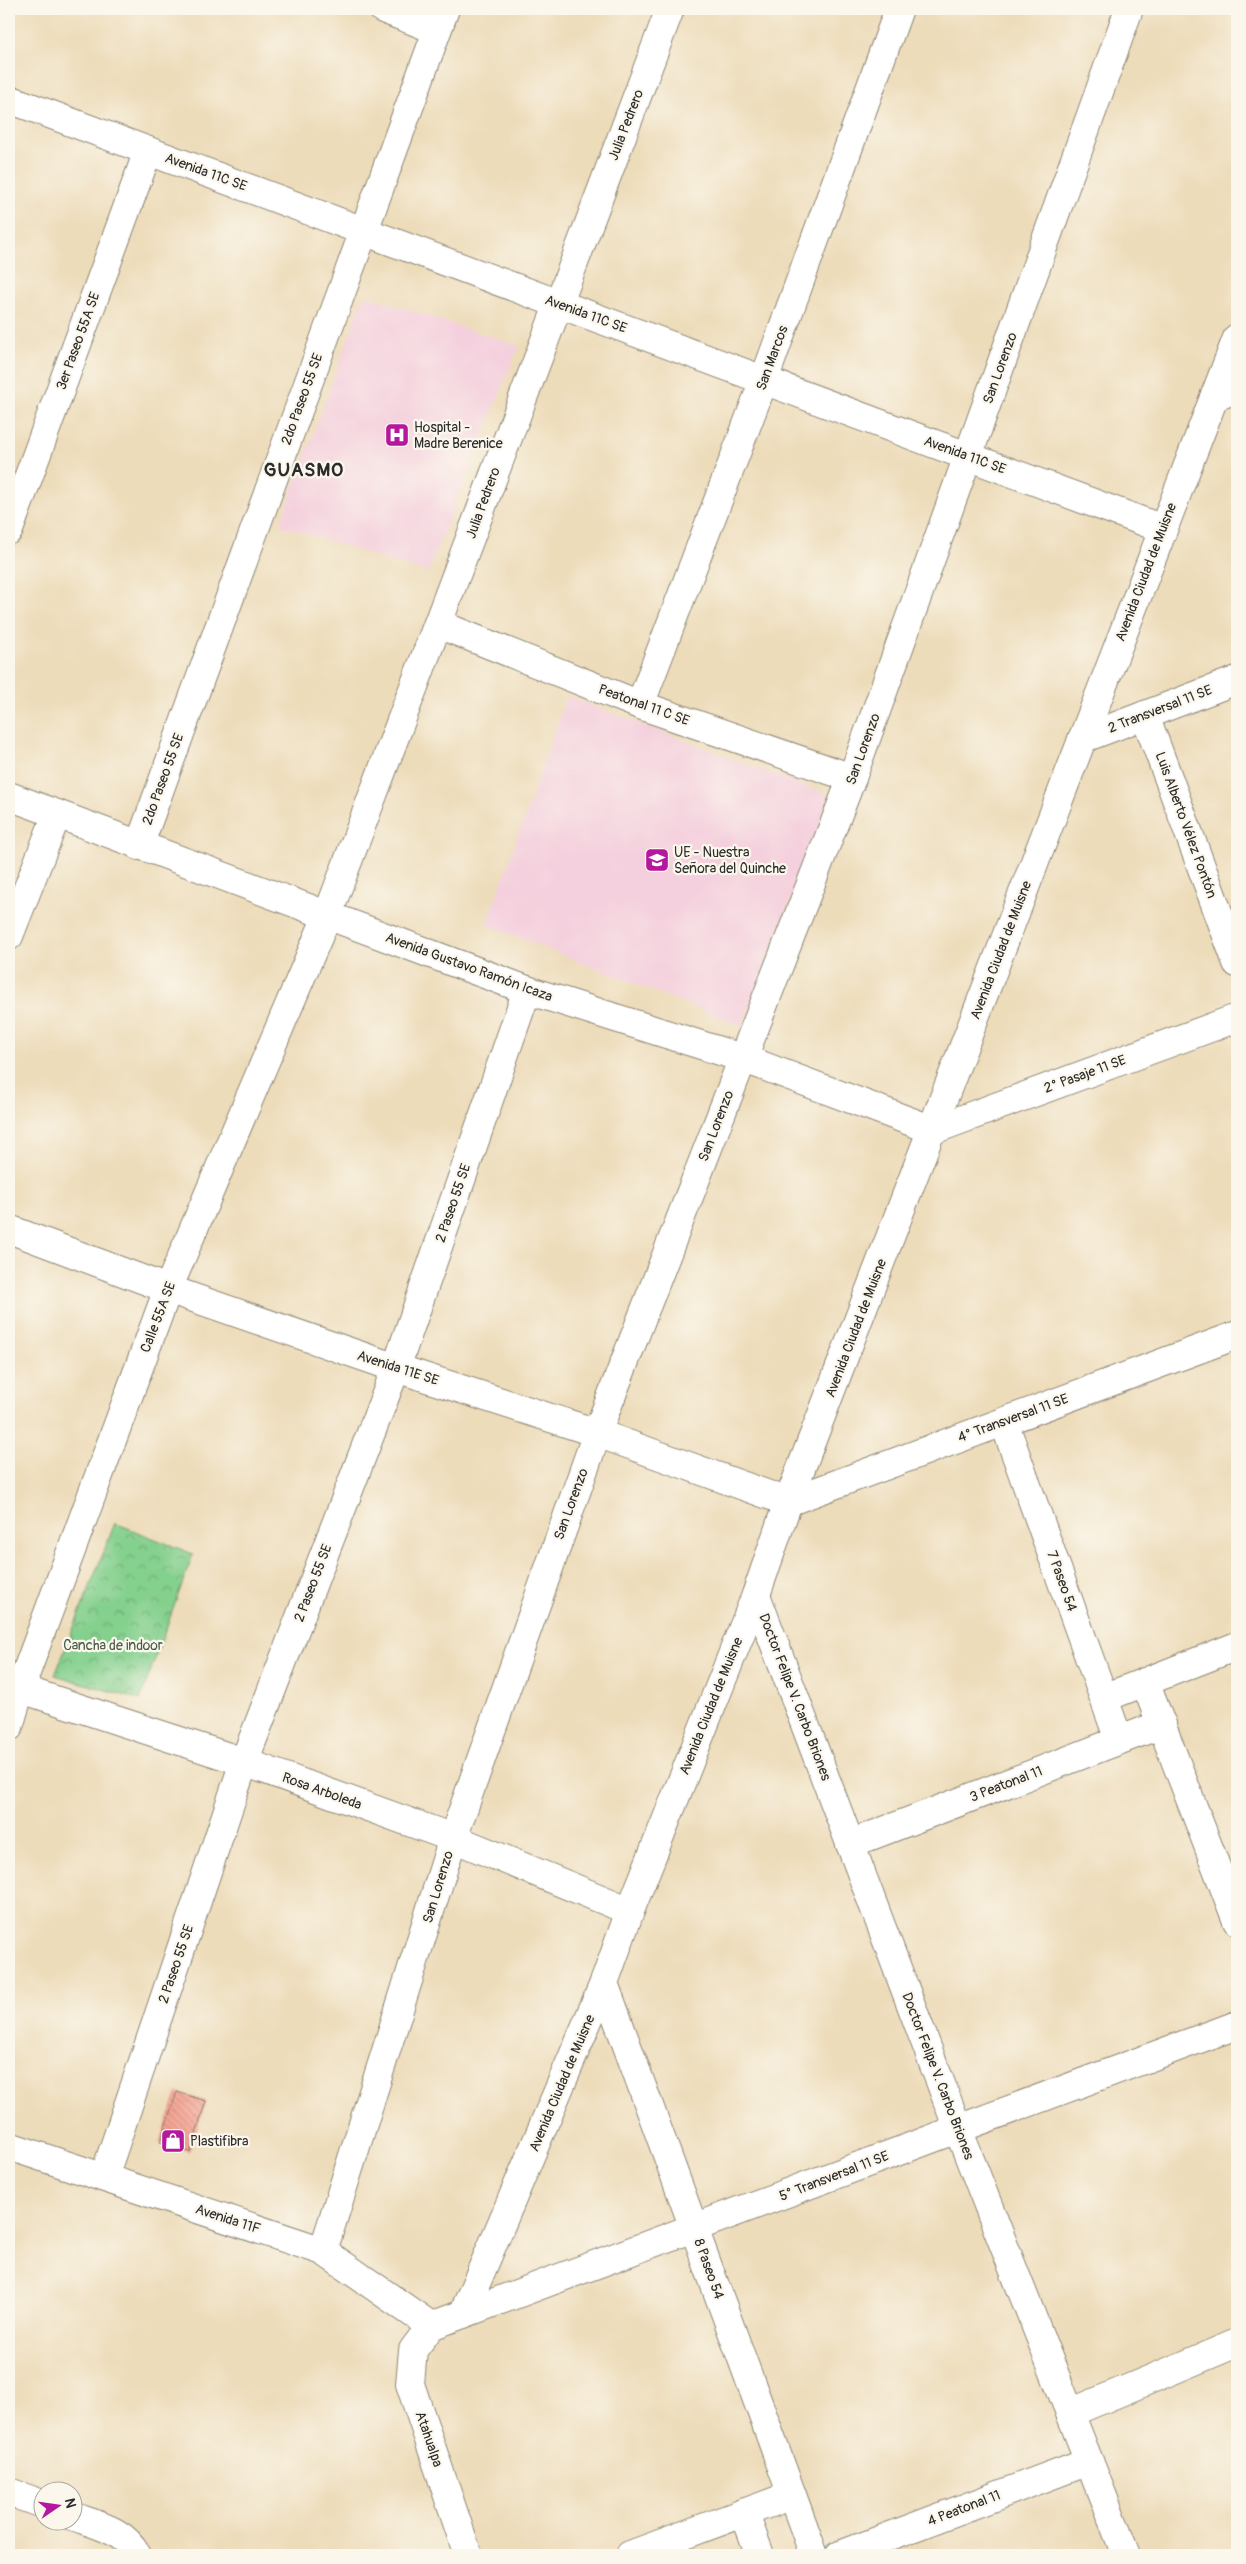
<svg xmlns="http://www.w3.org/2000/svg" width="1246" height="2564" viewBox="0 0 1246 2564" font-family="Pangolin,sans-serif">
  <defs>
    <pattern id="park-crowns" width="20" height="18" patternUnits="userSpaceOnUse" patternTransform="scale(1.25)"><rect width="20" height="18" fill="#84d08d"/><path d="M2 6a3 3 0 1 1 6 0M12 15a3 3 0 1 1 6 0" fill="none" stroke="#6ca973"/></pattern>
    <pattern id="building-back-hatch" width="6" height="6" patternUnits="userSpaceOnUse" patternTransform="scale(1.25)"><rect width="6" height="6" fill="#f59d8b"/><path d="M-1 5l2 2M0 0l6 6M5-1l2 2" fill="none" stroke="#c78072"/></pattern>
  </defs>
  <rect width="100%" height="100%" fill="#fbf7ec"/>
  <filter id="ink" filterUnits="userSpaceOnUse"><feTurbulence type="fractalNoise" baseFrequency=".02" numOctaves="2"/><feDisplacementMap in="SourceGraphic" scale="10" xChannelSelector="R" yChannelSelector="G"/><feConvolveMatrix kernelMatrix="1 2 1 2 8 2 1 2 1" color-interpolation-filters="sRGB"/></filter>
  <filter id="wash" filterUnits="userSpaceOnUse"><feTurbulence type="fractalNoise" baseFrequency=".0096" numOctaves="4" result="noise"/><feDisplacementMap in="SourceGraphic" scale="20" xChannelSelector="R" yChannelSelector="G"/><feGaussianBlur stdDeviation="1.12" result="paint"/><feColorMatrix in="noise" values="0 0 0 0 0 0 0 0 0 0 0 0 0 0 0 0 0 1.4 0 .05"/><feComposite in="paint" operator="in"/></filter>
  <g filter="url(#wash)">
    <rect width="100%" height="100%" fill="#eddcba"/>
    <g fill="#f4cfdd">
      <polygon points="364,295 519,346 427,573 280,525"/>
      <polygon points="567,696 830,796 742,1026 487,925"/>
    </g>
    <polygon fill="url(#park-crowns)" stroke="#587e5c" points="115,1523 193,1554 140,1700 55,1675"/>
    <g id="blocks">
      <polygon fill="url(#building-back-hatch)" points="177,2092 206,2101 190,2152 160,2142"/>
    </g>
  </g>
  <g filter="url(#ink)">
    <use href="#blocks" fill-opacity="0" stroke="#8c8472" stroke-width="1"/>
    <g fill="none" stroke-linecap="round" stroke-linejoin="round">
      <defs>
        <g id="minor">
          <polyline points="383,9 437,30"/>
          <polyline points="9,99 1163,529"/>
          <polyline points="1214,397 1237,389"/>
          <polyline points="9,530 148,151"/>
          <polyline points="438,624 640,705 852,778"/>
          <polyline points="640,705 764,380 899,9"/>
          <polyline points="1145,715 1237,963"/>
          <polyline points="1082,739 1237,680"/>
          <polyline points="9,796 527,990 742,1058 933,1130 1237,1018"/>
          <polyline points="139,846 445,9"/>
          <polyline points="9,936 57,814"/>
          <polyline points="9,1229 168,1289 396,1368 597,1433 788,1502 1237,1335"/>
          <polyline points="1004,1422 1119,1740"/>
          <polyline points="1145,1682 1237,1921"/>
          <polyline points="9,1685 244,1762 453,1838 630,1911"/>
          <polyline points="1104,1698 1237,1646"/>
          <polyline points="9,1727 20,1689 168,1289 328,914 670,9"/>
          <polyline points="850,1844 1162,1724"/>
          <polyline points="604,1983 814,2555"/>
          <polyline points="9,2146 323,2251 431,2326"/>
          <polyline points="104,2177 244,1762 396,1368 527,990"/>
          <polyline points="323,2251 453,1838 597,1433 852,778 1129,9"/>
          <polyline points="463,2314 604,1983 630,1911 756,1595"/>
          <polyline points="1070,2413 1237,2343"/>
          <polyline points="9,2492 42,2504"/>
          <polyline points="744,2512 760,2555"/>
          <path d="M72 2516C97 2525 125 2530 137 2555"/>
          <polyline points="630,2555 792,2495"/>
          <polyline points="840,2555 1089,2461"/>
          <polyline points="1126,2555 958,2129 1237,2025"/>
        </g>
        <polyline id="tertiary" points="468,2555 410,2384 413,2350 431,2326 958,2129 756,1595 788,1502 1237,338"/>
      </defs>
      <use href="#minor" stroke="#8c8472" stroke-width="30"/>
      <use href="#tertiary" stroke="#8c8472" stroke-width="30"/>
      <use href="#minor" stroke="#fff" stroke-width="28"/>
      <use href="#tertiary" stroke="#fff" stroke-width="28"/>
    </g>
  </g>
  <defs>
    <symbol id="hospital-square" viewBox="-11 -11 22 22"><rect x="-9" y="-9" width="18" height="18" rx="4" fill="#b5179e" stroke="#fbf7ec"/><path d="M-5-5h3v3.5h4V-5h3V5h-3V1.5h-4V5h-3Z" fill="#fff"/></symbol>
    <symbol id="school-square" viewBox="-11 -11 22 22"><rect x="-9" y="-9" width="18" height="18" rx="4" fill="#b5179e" stroke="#fbf7ec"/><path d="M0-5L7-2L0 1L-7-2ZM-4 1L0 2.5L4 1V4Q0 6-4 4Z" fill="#fff"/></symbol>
    <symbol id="shop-square" viewBox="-11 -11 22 22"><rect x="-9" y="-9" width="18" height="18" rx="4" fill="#b5179e" stroke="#fbf7ec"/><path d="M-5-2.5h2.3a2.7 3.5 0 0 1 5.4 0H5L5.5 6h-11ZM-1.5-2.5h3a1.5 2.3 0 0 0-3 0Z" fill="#fff"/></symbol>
  </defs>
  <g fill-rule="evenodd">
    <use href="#hospital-square" x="383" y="421" width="28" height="28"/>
    <use href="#school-square" x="643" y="846" width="28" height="28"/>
    <use href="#shop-square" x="159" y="2127" width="28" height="28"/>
  </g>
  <g text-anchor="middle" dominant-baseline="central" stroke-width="4.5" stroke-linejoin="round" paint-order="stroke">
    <g font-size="14" fill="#2b2b2b" stroke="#fbf7ec">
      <text transform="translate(626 125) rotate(-69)">Julia Pedrero</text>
      <text transform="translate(206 172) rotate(20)">Avenida 11C SE</text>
      <text transform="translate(586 314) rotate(20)">Avenida 11C SE</text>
      <text transform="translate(78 341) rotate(-70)">3er Paseo 55A SE</text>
      <text transform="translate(772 358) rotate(-70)">San Marcos</text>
      <text transform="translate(1000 368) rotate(-70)">San Lorenzo</text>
      <text transform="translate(302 399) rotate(-70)">2do Paseo 55 SE</text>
      <text transform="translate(965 455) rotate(20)">Avenida 11C SE</text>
      <text transform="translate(483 503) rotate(-70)">Julia Pedrero</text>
      <text transform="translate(1146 572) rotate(-69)">Avenida Ciudad de Muisne</text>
      <text transform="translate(644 705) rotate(20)">Peatonal 11 C SE</text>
      <text transform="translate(1160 709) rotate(-21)">2 Transversal 11 SE</text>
      <text transform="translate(863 749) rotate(-70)">San Lorenzo</text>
      <text transform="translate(163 779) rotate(-70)">2do Paseo 55 SE</text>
      <text transform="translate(1186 825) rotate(70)">Luis Alberto Vélez Pontón</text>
      <text transform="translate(1001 950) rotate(-69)">Avenida Ciudad de Muisne</text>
      <text transform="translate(469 967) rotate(20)">Avenida Gustavo Ramón Icaza</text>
      <text transform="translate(1085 1074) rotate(-20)">2° Pasaje 11 SE</text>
      <text transform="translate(716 1126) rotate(-69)">San Lorenzo</text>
      <text transform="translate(453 1203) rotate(-71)">2 Paseo 55 SE</text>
      <text transform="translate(158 1317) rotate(-69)">Calle 55A SE</text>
      <text transform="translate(856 1328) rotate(-69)">Avenida Ciudad de Muisne</text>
      <text transform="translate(398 1368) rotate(18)">Avenida 11E SE</text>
      <text transform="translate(1013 1418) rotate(-20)">4° Transversal 11 SE</text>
      <text transform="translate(571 1504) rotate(-70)">San Lorenzo</text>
      <text transform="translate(1062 1581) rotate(70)">7 Paseo 54</text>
      <text transform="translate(313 1583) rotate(-69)">2 Paseo 55 SE</text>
      <text transform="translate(795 1697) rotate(69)">Doctor Felipe V. Carbo Briones</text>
      <text transform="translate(711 1706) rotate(-68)">Avenida Ciudad de Muisne</text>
      <text transform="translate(1006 1784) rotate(-21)">3 Peatonal 11</text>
      <text transform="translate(322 1791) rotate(20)">Rosa Arboleda</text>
      <text transform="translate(438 1887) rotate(-73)">San Lorenzo</text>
      <text transform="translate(176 1964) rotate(-71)">2 Paseo 55 SE</text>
      <text transform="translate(938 2076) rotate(69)">Doctor Felipe V. Carbo Briones</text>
      <text transform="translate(562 2083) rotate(-67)">Avenida Ciudad de Muisne</text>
      <text transform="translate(834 2176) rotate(-21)">5° Transversal 11 SE</text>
      <text transform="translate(228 2219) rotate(18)">Avenida 11F</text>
      <text transform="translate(709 2269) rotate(70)">8 Paseo 54</text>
      <text transform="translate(429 2439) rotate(71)">Atahualpa</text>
      <text transform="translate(964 2508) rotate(-21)">4 Peatonal 11</text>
    </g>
    <g font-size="14" fill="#2b2b2b" stroke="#fbf7ec" text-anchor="start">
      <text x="414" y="427">Hospital -<tspan x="414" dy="16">Madre Berenice</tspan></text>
      <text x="674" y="852">UE - Nuestra<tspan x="674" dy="16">Señora del Quinche</tspan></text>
      <text x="190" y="2141">Plastifibra</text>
    </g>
    <g font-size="14" fill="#465d48" stroke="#fbf7ec">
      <text x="113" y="1645">Cancha de indoor</text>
    </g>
    <g font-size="19" font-weight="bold" letter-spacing="1" fill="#2b2b2b" stroke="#fbf7ec">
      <text x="304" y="470">GUASMO</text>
    </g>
  </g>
  <rect width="1246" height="2564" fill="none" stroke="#fbf7ec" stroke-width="30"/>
  <g transform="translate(58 2506) rotate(77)"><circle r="24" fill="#fbf7ec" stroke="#a8a59f"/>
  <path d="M0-4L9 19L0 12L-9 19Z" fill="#b5179e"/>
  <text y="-8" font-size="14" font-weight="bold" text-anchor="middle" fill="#2b2b2b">N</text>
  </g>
</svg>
